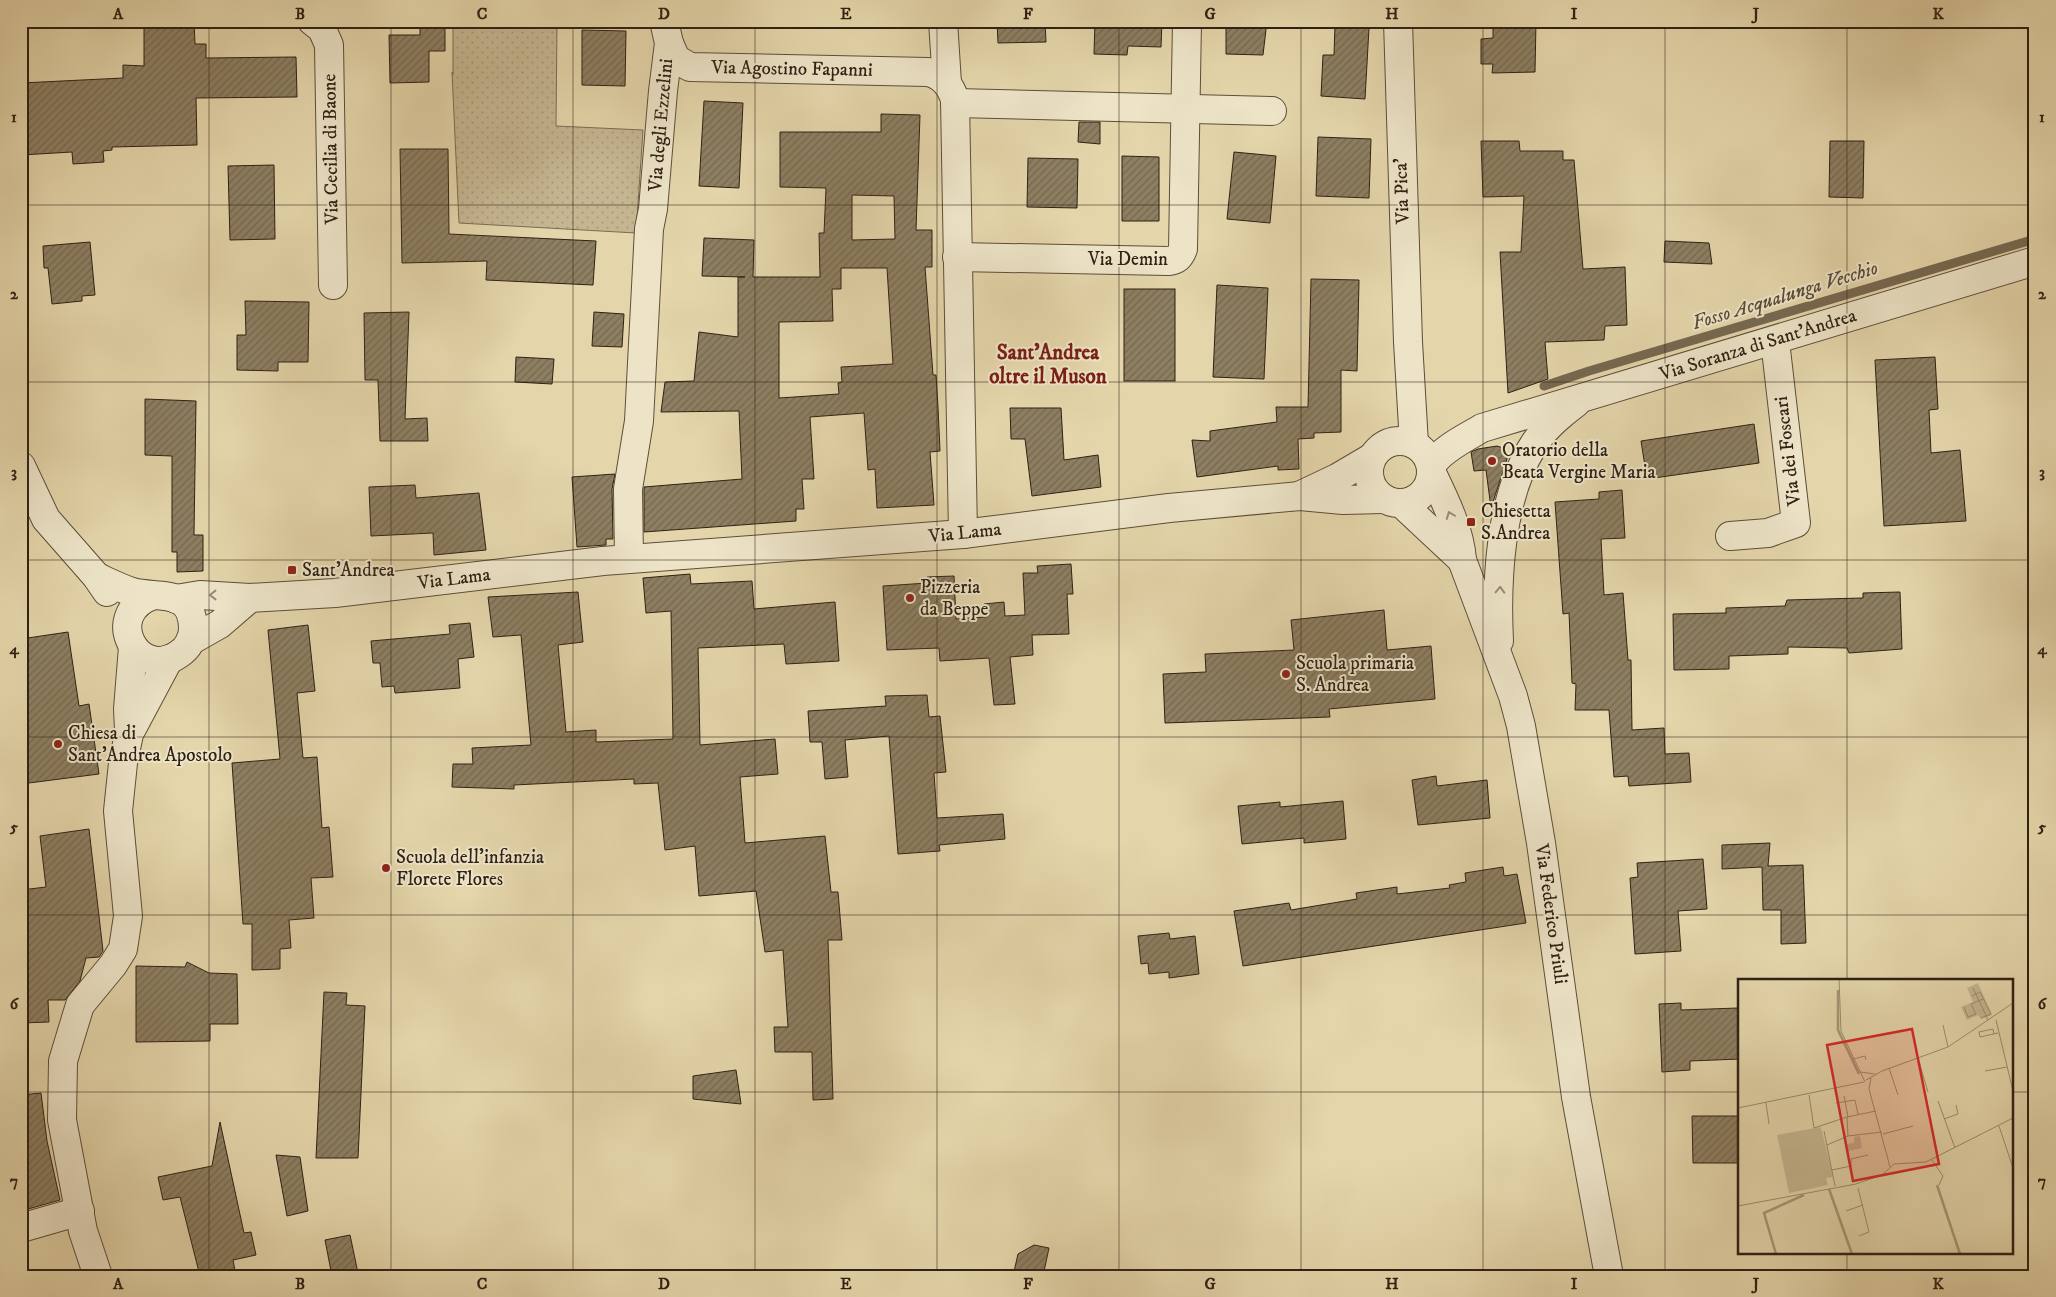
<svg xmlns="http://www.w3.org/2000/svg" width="2056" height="1297" viewBox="0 0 2056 1297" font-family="'IM FELL DW Pica',serif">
  <defs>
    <pattern id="grass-dots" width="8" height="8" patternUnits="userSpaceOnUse" patternTransform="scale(1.25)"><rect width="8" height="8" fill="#c5b691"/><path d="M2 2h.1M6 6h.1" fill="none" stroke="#aa9c7c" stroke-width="1.8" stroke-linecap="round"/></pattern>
    <pattern id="building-hatch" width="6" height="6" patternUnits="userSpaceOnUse" patternTransform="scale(1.25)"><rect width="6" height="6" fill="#8d7f62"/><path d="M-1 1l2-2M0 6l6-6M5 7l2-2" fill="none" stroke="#746850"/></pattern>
  </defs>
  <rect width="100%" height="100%" fill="#e4d5aa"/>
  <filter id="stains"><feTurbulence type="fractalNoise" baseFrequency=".004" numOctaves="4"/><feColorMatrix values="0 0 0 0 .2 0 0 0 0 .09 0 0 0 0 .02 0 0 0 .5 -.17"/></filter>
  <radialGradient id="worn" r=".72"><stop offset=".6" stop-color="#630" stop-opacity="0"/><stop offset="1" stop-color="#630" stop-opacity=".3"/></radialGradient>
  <polygon fill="url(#grass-dots)" stroke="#7a6c53" points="453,21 557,21 556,126 643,130 636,233 459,223 452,72 453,75"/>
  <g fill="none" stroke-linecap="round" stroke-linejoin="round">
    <polyline stroke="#766850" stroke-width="9" points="1544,386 1589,371 2035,239"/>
  </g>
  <g fill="url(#building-hatch)" stroke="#2f2115" fill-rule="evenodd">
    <polygon points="144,21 194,21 195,44 206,44 206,58 296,57 297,97 196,98 197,145 112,147 112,150 103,151 104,162 73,164 72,152 21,155 21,83 123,78 123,65 144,66"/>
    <polygon points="420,21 445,21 445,51 429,51 429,82 390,83 389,35 420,35"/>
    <polygon points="997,21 1045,21 1046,42 998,43"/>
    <polygon points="1095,21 1162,21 1161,47 1128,46 1127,55 1094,54"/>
    <polygon points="1226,21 1267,21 1263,55 1226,54"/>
    <polygon points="1493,21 1536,21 1535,72 1492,73 1493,64 1481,64 1481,39 1493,38"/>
    <polygon points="1335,25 1369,28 1365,99 1321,96 1323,55 1334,55"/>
    <polygon points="582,30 626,31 625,86 582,85"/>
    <polygon points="704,101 743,103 739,188 699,186"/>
    <path d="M881 114 920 115 916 230H932V267H925L933 375H936L938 407 940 451 930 452 934 505 877 508 875 469 868 470 864 413 810 417 814 479H802L804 509H796V521L644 532V487L742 479 739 411 661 412 665 382 694 381 699 332 738 337V277H745L702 276 704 238 754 240 753 277H820L819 233H824L826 188 780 187V132H881ZM852 195 894 196 895 239 852 240ZM841 268H887L893 364 841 367 842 382 838 383 839 394 779 398V322L833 321 832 289H841Z"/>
    <polygon points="1079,122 1100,122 1100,144 1078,142"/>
    <polygon points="1318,137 1371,139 1369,198 1316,196"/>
    <polygon points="1481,141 1519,141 1520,151 1563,151 1563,160 1574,160 1583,269 1625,267 1627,325 1605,326 1604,340 1545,342 1548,379 1508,393 1500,252 1521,252 1524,196 1483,197"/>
    <polygon points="1830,141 1864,141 1863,198 1829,197"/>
    <polygon points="400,149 448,149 449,234 596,241 593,285 486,280 487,261 402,263"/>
    <polygon points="1234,152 1276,156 1270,223 1227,219"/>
    <polygon points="1122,156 1159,157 1159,221 1122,221"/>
    <polygon points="1028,158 1078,159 1077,208 1027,207"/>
    <polygon points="274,165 275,239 230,240 228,166"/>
    <polygon points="1665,241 1709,243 1712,264 1664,262"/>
    <polygon points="90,242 95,295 82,296 82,301 52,304 48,268 44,268 43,246"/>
    <polygon points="1311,279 1359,280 1357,371 1341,370 1341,432 1314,433 1314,438 1298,439 1299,469 1278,470 1278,466 1197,477 1192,440 1210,441 1210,431 1277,422 1276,407 1308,407"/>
    <polygon points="1217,285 1268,288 1264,379 1213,377"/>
    <rect x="1124" y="289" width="51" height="92"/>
    <polygon points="245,301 309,302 308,362 278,362 278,371 237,370 237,335 246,335"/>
    <polygon points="409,312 405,419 427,418 428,441 380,441 378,380 365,380 364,313"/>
    <polygon points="594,312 624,314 622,347 592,346"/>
    <polygon points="516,357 554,359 552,384 515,382"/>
    <polygon points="1935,357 1938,409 1929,410 1931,453 1960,450 1966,521 1884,526 1875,360"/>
    <polygon points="145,399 196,401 194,535 203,535 203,571 177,572 177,552 172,552 172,456 145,455"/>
    <polygon points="1010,408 1061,408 1064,460 1098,455 1101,487 1032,496 1025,439 1011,439"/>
    <polygon points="1754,424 1759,463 1647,479 1641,441"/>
    <polygon points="1497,446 1506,449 1507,459 1491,508 1486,470 1474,471 1471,452 1478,449"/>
    <polygon points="615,474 612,489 613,539 606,539 606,545 577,547 572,477"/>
    <polygon points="415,485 416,498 479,493 486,550 434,555 433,533 371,536 369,487"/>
    <polygon points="1622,490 1625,538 1601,539 1604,595 1623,593 1628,660 1631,660 1632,730 1664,728 1665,754 1689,753 1691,782 1629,786 1628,776 1614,777 1609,710 1575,710 1576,684 1572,683 1569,613 1563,614 1555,502 1599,499 1599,492"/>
    <polygon points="1071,564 1073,594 1067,594 1069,634 1032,635 1033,655 1010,657 1015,704 994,705 989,658 940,661 939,648 887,650 883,586 927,583 927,577 954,576 956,619 986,617 984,604 1004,602 1005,616 1025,615 1023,573 1038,573 1037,566"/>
    <polygon points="690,574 691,584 752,581 754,609 835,602 839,661 786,664 784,644 698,648 700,745 775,739 778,774 740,777 745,843 825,836 831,892 838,892 842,940 828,940 833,1099 813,1100 812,1052 775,1052 774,1027 788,1027 783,950 765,952 756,891 699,896 695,846 665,850 658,783 634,784 634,779 514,785 514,789 452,787 453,764 473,764 472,748 531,745 521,635 493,637 488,597 578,592 583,642 558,645 566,732 596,730 596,742 673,739 671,611 646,613 643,578"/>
    <polygon points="1900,592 1902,649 1849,653 1847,648 1788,647 1788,654 1729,656 1729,669 1674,670 1673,614 1726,613 1726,608 1785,606 1787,600 1863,598 1863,593"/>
    <polygon points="1384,610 1387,650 1431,646 1435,699 1329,709 1330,717 1165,723 1163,674 1206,672 1205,654 1294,650 1291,620"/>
    <polygon points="470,623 474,657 458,659 460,688 395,693 394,686 382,687 380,663 373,663 371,641 450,634 449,625"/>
    <polygon points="308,625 315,691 297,693 303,758 317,757 322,828 329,827 333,877 311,878 314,918 289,920 291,948 280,949 280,969 252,970 252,924 243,924 232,763 280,759 268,630"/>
    <polygon points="68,632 79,706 89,704 99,774 21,784 21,639"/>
    <polygon points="927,695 929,717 940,716 946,772 934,773 937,818 1003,814 1005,839 939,845 940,851 898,854 889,736 845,740 848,777 825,779 822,742 810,742 808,711 886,706 885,696"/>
    <polygon points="1436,776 1437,786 1487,780 1490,818 1418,825 1412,780"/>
    <polygon points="1343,801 1346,839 1304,843 1304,838 1242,844 1238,806 1280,802 1280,807"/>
    <polygon points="89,829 103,951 99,957 86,958 80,981 65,1000 48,1000 49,1022 21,1023 21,890 46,887 40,836"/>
    <polygon points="1770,843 1768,866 1803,865 1806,943 1781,944 1781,910 1763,910 1762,867 1722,869 1722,845"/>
    <polygon points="1703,859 1707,909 1678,911 1681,951 1635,954 1630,878 1638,877 1637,863"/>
    <polygon points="1503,867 1504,876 1517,874 1526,923 1243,966 1234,911 1289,903 1291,910 1357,899 1356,893 1397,887 1397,894 1450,888 1449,885 1466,882 1465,873"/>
    <polygon points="1169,933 1170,939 1195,936 1199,974 1169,978 1169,972 1149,974 1148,963 1141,964 1138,936"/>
    <polygon points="187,962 209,973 237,974 238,1024 210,1024 210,1041 136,1042 136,966 185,967"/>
    <polygon points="324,992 347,993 346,1005 365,1006 358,1158 316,1158"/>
    <polygon points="1681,1003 1681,1010 1738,1008 1740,1059 1690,1061 1690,1070 1662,1072 1659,1004"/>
    <polygon points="736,1070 741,1104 693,1099 693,1076"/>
    <polygon points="41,1093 47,1141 60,1200 21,1211 21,1095"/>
    <polygon points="1692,1116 1740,1116 1740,1163 1693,1163"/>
    <polygon points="220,1122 244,1233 251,1232 256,1255 233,1260 236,1276 200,1276 180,1197 163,1200 158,1177 212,1166"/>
    <polygon points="276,1155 300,1157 308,1211 287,1216"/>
    <polygon points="350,1235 358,1273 332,1276 325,1240"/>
    <polygon points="1034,1245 1049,1248 1043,1276 1013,1276 1018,1254"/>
  </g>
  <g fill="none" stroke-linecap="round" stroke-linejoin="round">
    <defs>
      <g id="minor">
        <polyline points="312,21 322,29 329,45 333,285"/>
        <polyline points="943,21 947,83"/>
        <polyline points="1398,21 1408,342 1414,444"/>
        <path d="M669 43 676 59 690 67 928 72C942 75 951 86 955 100L963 534"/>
        <polyline points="955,103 1272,111"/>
        <path d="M957 257 1168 261C1177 260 1180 257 1183 249L1187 21"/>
        <circle cx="1400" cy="472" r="31"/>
        <polyline points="21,466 46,519 96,576 107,592"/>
        <path d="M1431 467C1438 451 1467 437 1482 428L2035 261"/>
        <path d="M1431 471C1444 498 1460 530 1462 560L1513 696 1521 726 1541 843 1576 1097 1609 1276"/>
        <polyline points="1301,495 1337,478 1371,458"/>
        <polyline points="1401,503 1462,560"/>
        <polyline points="1730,536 1768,533 1796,523 1775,341"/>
        <polyline points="629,559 628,489 639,421 649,229 653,209 663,91 669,43 664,21"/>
        <path d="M97 577C108 582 120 588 132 592 157 599 192 587 193 628 193 639 188 648 179 654 138 683 100 613 154 595"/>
        <polyline points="176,599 200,595 250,598 335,593 603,561 963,534 1169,508 1300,496 1343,500 1384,499"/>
        <polyline points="190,641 220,624 250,598"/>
        <path d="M1499 641C1496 581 1500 497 1533 446 1544 428 1560 415 1576 403"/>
        <polyline points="129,730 128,709 133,647"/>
        <polyline points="21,1228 80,1211"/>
        <polyline points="98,1276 83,1231 62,1120 63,1061 80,1005 113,965 123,949 128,916 118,811 123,763 129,734 169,659"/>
      </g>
    </defs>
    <use href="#minor" stroke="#5c4e3a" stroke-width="30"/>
    <use href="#minor" stroke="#ede4c8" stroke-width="28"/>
  </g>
  <defs><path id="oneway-chevron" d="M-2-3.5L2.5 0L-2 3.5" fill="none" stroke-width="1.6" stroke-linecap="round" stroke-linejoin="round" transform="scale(1.25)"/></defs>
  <g stroke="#988c77">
    <use href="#oneway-chevron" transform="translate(1450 515) rotate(-111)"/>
    <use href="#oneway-chevron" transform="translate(1500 590) rotate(-88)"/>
    <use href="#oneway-chevron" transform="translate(213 595) rotate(-180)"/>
  </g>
  <path fill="none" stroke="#2f2115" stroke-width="1" stroke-opacity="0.55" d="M209 21V1276M391 21V1276M573 21V1276M755 21V1276M937 21V1276M1119 21V1276M1301 21V1276M1483 21V1276M1665 21V1276M1847 21V981M21 205H2035M21 382H2035M21 560H2035M21 737H2035M21 915H2035M21 1092H1740M2012 1092H2035M1847 1253V1276"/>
  <g fill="#8f2418" stroke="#ede4c8" stroke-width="2">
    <circle cx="1492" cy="461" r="5"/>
    <rect x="1466" y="517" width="10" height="10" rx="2.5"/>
    <rect x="287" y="565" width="10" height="10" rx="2.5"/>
    <circle cx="910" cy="598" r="5"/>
    <circle cx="1286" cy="674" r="5"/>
    <circle cx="58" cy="744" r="5"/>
    <circle cx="386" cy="868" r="5"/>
  </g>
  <g text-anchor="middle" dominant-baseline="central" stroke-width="4" stroke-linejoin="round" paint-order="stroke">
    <g font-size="19" fill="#2f2115" stroke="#ede4c8">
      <text transform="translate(792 69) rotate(1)">Via Agostino Fapanni</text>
      <text transform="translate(661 125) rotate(-85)">Via degli Ezzelini</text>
      <text transform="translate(331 149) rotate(-91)">Via Cecilia di Baone</text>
      <text transform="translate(1402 191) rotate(-92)">Via Pica'</text>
      <text x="1128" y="259">Via Demin</text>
      <text transform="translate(1758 345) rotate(-17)">Via Soranza di Sant'Andrea</text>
      <text transform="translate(1788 451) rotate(-97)">Via dei Foscari</text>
      <text transform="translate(965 533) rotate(-6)">Via Lama</text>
      <text transform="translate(454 579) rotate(-7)">Via Lama</text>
      <text transform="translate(1551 914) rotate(82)">Via Federico Priuli</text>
    </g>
    <g font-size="19" fill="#2f2115" stroke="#ede4c8" text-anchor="start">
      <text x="1502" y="450">Oratorio della<tspan x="1502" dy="22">Beata Vergine Maria</tspan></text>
      <text x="1481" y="511">Chiesetta<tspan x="1481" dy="22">S.Andrea</tspan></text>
      <text x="302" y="570">Sant'Andrea</text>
      <text x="920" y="587">Pizzeria<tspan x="920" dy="22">da Beppe</tspan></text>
      <text x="1296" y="663">Scuola primaria<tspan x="1296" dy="22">S. Andrea</tspan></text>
      <text x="68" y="733">Chiesa di<tspan x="68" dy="22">Sant'Andrea Apostolo</tspan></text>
      <text x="396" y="857">Scuola dell'infanzia<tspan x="396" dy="22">Florete Flores</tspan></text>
    </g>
    <g font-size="20" font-style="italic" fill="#594b37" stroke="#ede4c8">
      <text transform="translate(1785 296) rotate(-17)">Fosso Acqualunga Vecchio</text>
    </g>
    <g font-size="21" font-weight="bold" fill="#7a1f14" stroke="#ede4c8">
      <text x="1048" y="353">Sant'Andrea<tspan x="1048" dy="24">oltre il Muson</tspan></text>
    </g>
  </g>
  <g transform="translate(1738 979)">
    <rect width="275" height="275" fill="#e4d5aa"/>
    <path d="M122 157 124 169 110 172 109 165 116 164V158Z" fill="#c5b691"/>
    <path d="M240 4 254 36 243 40 240 36 229 41 223 28 235 23 229 9Z" fill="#c5b691"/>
    <path d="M83 148 95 198 88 199 90 206 51 214 39 156Z" fill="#c5b691"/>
    <path fill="none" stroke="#a69877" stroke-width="2.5" d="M100 11V51L121 95M199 206 222 275M91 210 114 275M38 275 26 234 66 216"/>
    <path fill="none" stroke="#9c8d6e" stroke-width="1" d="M101 0 103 52 127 103M235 9 250 41M234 17 242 13 253 35 243 39M226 28 230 38 238 35 233 25 245 20M258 41 275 112M205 46 210 68M256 55 255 50 241 53 242 58 260 54M180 79 190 113M115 80 127 77 128 81M151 89 160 116M247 92 269 88M122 93 137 95M133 99 131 110 152 188M128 101 144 92 210 68 275 24M71 116 76 149 109 138M106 117 110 138M200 122 217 169M28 124 31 145M98 124 117 121 120 135M0 129 126 103M206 140 220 135 218 126M261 147 275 189M86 152 97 207M145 155 175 147M110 157 109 138 138 132M89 166 110 157 144 153M194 181 205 197 201 206M94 191 113 187V180L130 176M120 209 131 253 121 257M0 227 118 205 144 196 156 185 188 183 275 139M108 232 125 226"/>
    <path fill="#d62828" fill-opacity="0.15" stroke="#d62828" stroke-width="2.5" d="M174 50 201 185 115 202 89 66Z"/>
    <rect width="275" height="275" fill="none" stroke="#2f2115" stroke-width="2.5"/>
  </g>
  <rect width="2056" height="1297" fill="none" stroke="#e4d5aa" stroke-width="55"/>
  <rect x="28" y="28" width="2000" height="1242" fill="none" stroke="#2f2115" stroke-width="2"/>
  <g font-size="16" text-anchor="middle" font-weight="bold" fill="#2f2115">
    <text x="118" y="19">A</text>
    <text x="300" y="19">B</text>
    <text x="482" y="19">C</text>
    <text x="664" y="19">D</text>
    <text x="846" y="19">E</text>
    <text x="1028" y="19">F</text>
    <text x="1210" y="19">G</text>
    <text x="1392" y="19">H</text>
    <text x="1574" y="19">I</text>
    <text x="1756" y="19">J</text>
    <text x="1938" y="19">K</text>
    <text x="14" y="122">1</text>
    <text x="2042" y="122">1</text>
    <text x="14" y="299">2</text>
    <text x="2042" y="299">2</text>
    <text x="14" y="477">3</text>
    <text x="2042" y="477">3</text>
    <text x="14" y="654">4</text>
    <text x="2042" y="654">4</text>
    <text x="14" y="832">5</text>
    <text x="2042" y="832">5</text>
    <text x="14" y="1009">6</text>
    <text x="2042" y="1009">6</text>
    <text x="14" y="1186">7</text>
    <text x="2042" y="1186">7</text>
    <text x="118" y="1289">A</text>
    <text x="300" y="1289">B</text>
    <text x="482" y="1289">C</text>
    <text x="664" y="1289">D</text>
    <text x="846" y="1289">E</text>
    <text x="1028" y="1289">F</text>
    <text x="1210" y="1289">G</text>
    <text x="1392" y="1289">H</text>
    <text x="1574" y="1289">I</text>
    <text x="1756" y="1289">J</text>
    <text x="1938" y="1289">K</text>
  </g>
  <rect width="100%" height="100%" filter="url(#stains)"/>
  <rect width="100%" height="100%" fill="url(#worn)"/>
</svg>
